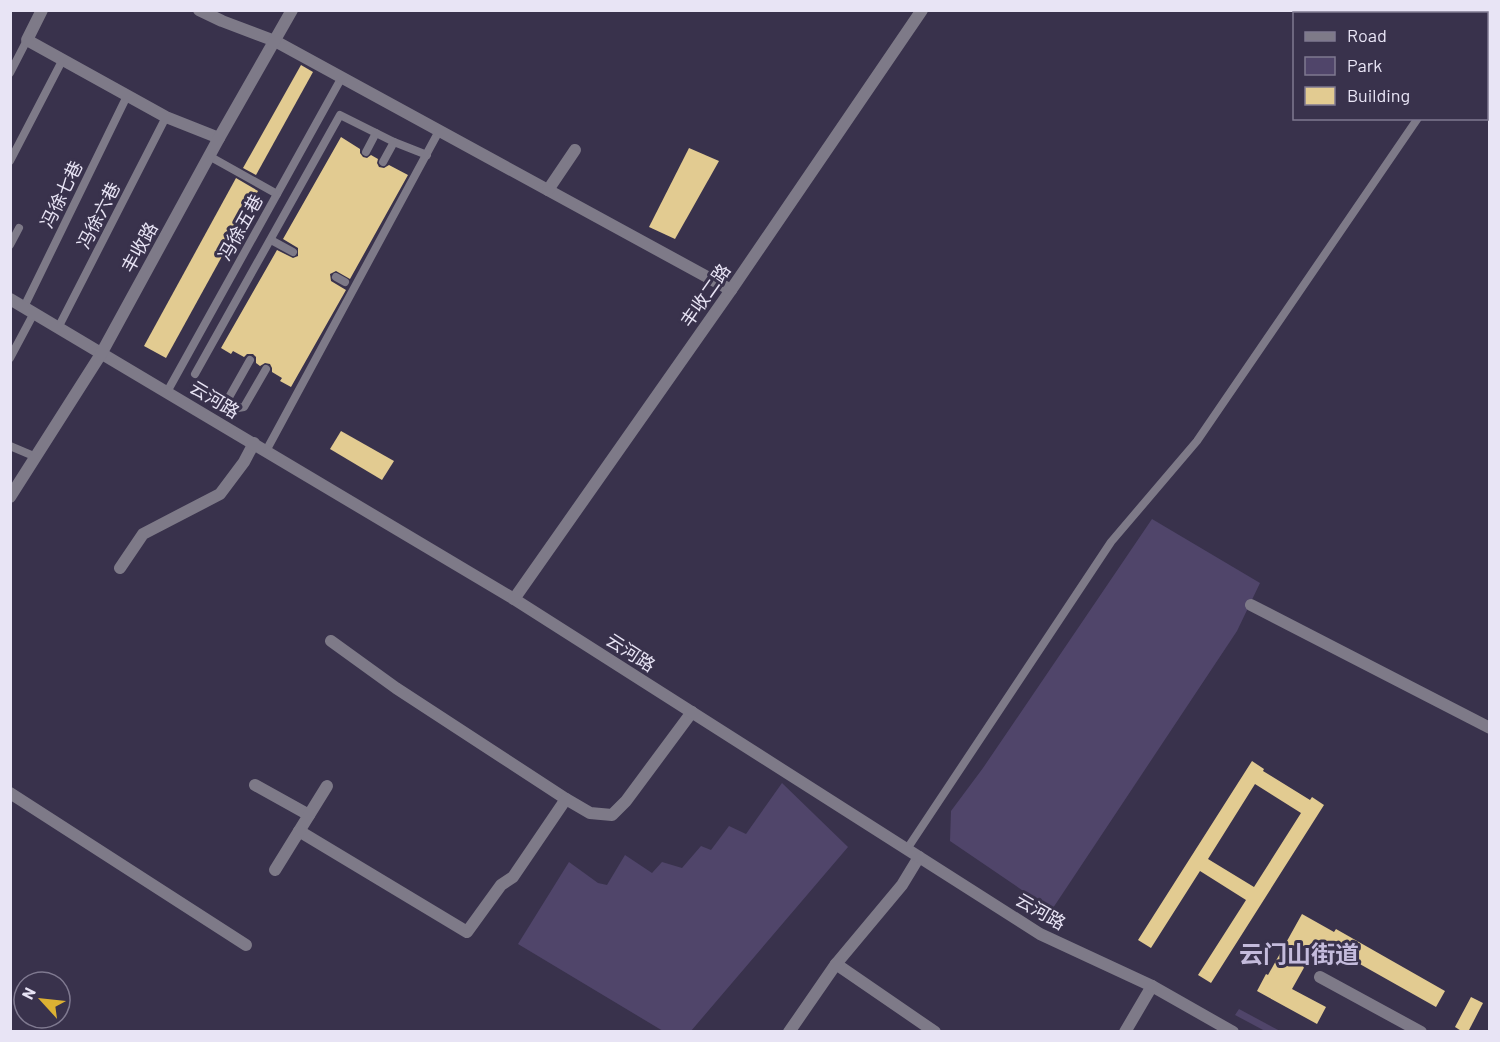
<svg xmlns="http://www.w3.org/2000/svg" width="1500" height="1042" viewBox="0 0 1500 1042" font-family="Barlow,'Noto Sans SC',sans-serif">
  <rect width="100%" height="100%" fill="#39324c"/>
  <g fill="#50456a">
    <polygon points="1152,519 1260,583 1237,631 1053,908 1041,903 950,841 951,811 983,768"/>
    <polygon points="782,783 848,847 691,1031 663,1031 518,944 569,862 598,883 607,885 625,855 652,873 662,862 682,868 701,846 711,850 729,826 746,834"/>
    <polygon points="1239,1009 1280,1031 1265,1031 1235,1015"/>
  </g>
  <g fill="#e2cb91" fill-rule="evenodd">
    <polygon points="301,65 313,72 256,175 243,168"/>
    <polygon points="341,137 360,149 360,153 363,157 367,158 371,155 378,159 377,163 379,167 384,168 389,165 408,175 350,279 336,271 330,274 331,281 346,290 291,387 280,381 282,378 272,372 272,368 270,364 265,363 260,366 256,363 256,357 253,354 247,354 244,357 233,351 231,354 221,348 277,250 293,258 298,256 298,248 283,239"/>
    <polygon points="689,148 719,161 675,239 649,227"/>
    <polygon points="236,178 258,191 166,358 144,346"/>
    <polygon points="341,431 394,461 382,480 330,449"/>
    <path d="M1252 761 1264 769 1263 771 1310 800 1312 797 1324 805 1211 983 1198 975 1246 900 1200 871 1151 948 1138 940ZM1255 784 1301 813 1254 887 1208 859Z"/>
    <polygon points="1302,914 1334,932 1336,929 1445,991 1436,1007 1319,941 1292,989 1326,1007 1317,1024 1257,991 1266,974 1268,975"/>
    <polygon points="1471,997 1483,1003 1468,1032 1463,1032 1455,1027"/>
  </g>
  <g fill="none" stroke-linecap="round" stroke-linejoin="round">
    <g stroke="#7e7a88" stroke-width="8">
      <polyline points="1486,19 1490,15"/>
      <polyline points="10,73 27,40"/>
      <polyline points="366,152 376,133"/>
      <polyline points="209,156 277,194"/>
      <polyline points="10,161 63,59"/>
      <polyline points="383,162 394,142"/>
      <polyline points="271,240 293,252"/>
      <polyline points="10,245 19,228"/>
      <polyline points="336,277 345,282"/>
      <polyline points="24,307 127,96"/>
      <polyline points="58,328 166,117"/>
      <polyline points="10,358 34,313"/>
      <polyline points="250,360 228,399 232,409 244,407 266,369"/>
      <polyline points="195,374 340,115 394,142 427,155"/>
      <polyline points="167,392 342,77"/>
      <polyline points="10,446 36,457"/>
      <polyline points="266,451 439,131"/>
      <polyline points="907,849 1111,542 1197,441 1418,118"/>
    </g>
    <g stroke="#7e7a88" stroke-width="12">
      <polyline points="42,10 27,40 166,117 219,138"/>
      <polyline points="199,10 222,21 275,41 731,290"/>
      <polyline points="548,190 575,150"/>
      <polyline points="120,568 143,534 220,494 244,462 254,443"/>
      <polyline points="1251,605 1490,728"/>
      <polyline points="331,641 396,688 566,799 590,813 612,815 626,801 692,712"/>
      <polyline points="255,785 309,815"/>
      <polyline points="10,793 246,945"/>
      <polyline points="299,831 467,932 501,885 513,877 566,799"/>
      <polyline points="275,870 327,786"/>
      <polyline points="836,964 935,1032"/>
      <polyline points="1320,977 1421,1032"/>
      <polyline points="789,1032 836,964 902,885 919,857"/>
      <polyline points="1125,1032 1152,986"/>
    </g>
    <g stroke="#7e7a88" stroke-width="12">
      <polyline points="10,299 514,599 1040,934 1152,986 1233,1032"/>
      <polyline points="10,497 101,354 219,138 292,10"/>
      <polyline points="514,599 731,290 922,10"/>
    </g>
  </g>
  <g text-anchor="middle" dominant-baseline="central" stroke-width="6" stroke-linejoin="round" paint-order="stroke">
    <g font-size="18" fill="#e8e4f5" stroke="#39324c">
      <text transform="translate(61 194) rotate(-64)">冯徐七巷</text>
      <text transform="translate(98 215) rotate(-63)">冯徐六巷</text>
      <text transform="translate(240 227) rotate(-61)">冯徐五巷</text>
      <text transform="translate(139 247) rotate(-61)">丰收路</text>
      <text transform="translate(705 295) rotate(-55)">丰收二路</text>
      <text transform="translate(215 399) rotate(31)">云河路</text>
      <text transform="translate(631 652) rotate(33)">云河路</text>
      <text transform="translate(1041 911) rotate(30)">云河路</text>
    </g>
    <g font-size="24" font-weight="bold" fill="#c4bbdc" stroke="#39324c">
      <text x="1299" y="953">云门山街道</text>
    </g>
  </g>
  <rect width="1500" height="1042" fill="none" stroke="#e8e4f5" stroke-width="24"/>
  <rect x="1293" y="12" width="195" height="108" fill="#39324c" stroke="#7f7990" stroke-width="1.5"/>
  <rect x="1305" y="32" width="30" height="9" fill="#7e7a88" stroke="#7f7990" stroke-width="1.5"/>
  <text x="1347" y="42" font-size="18" fill="#e8e4f5">Road</text>
  <rect x="1305" y="57" width="30" height="18" fill="#50456a" stroke="#7f7990" stroke-width="1.5"/>
  <text x="1347" y="72" font-size="18" fill="#e8e4f5">Park</text>
  <rect x="1305" y="87" width="30" height="18" fill="#e2cb91" stroke="#7f7990" stroke-width="1.5"/>
  <text x="1347" y="102" font-size="18" fill="#e8e4f5">Building</text>
  <g transform="translate(42 1000) rotate(297)"><circle r="28" fill="#39324c" stroke="#7f7990" stroke-width="1.5"/>
  <path d="M0-4.5L10 22L0 15L-10 22Z" fill="#ddb133"/>
  <text y="-9" font-size="16" font-weight="bold" text-anchor="middle" fill="#e8e4f5">N</text>
  </g>
</svg>
